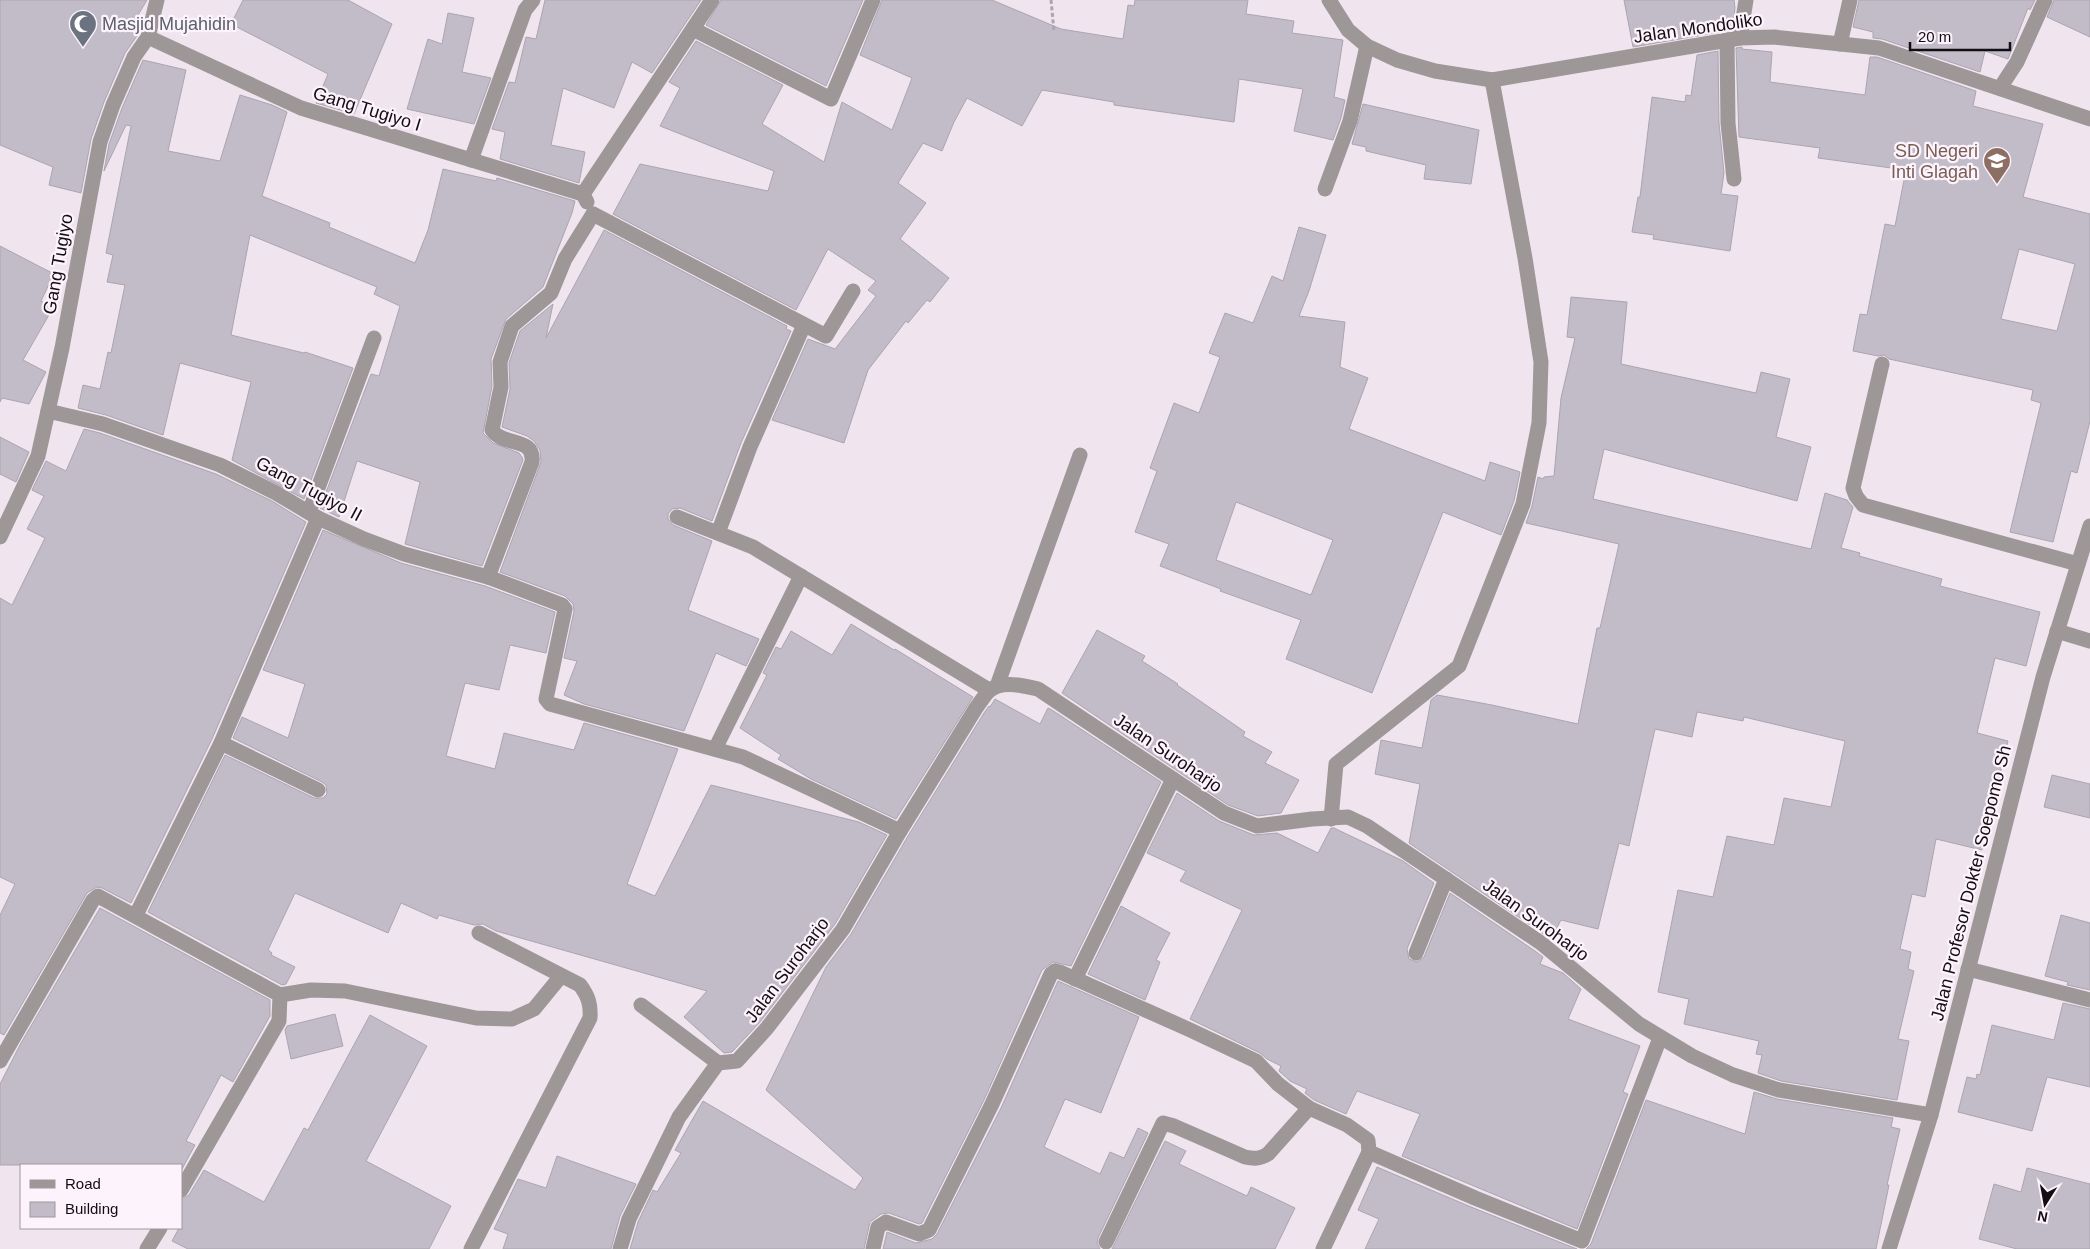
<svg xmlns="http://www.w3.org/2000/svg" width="2090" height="1249" viewBox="0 0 2090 1249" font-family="Arial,sans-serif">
  <rect width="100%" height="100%" fill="#f0e5ef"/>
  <g fill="#c1bcc7" stroke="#aba5b1" fill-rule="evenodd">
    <polygon points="0,0 147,0 129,30 137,36 125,53 104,102 91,139 81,193 49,185 53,167 0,145"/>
    <polygon points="243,0 348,0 392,24 354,114 316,103 328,74 231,24"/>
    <polygon points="545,0 701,0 652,73 632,62 614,108 563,88 551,145 585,152 579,183 500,159 505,132 492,129 509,82 515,83 526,37 536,39"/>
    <polygon points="721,0 863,0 826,86 706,25"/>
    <polygon points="882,0 992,0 1061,29 1123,39 1128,5 1134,6 1135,0 1248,0 1246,14 1294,21 1292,33 1343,40 1334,97 1345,100 1341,118 1333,140 1294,131 1303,89 1239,79 1234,122 1114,105 1114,102 1042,90 1022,126 967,98 954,122 942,151 923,143 898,183 926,203 900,239 949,278 930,302 927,300 908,323 906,321 868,370 844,443 772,420 808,339 835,349 876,296 868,290 876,281 828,249 796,310 613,214 640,164 768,191 774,171 660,126 680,88 669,82 696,41 783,85 762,124 824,162 842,102 892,130 912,78 860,55"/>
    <polygon points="1624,0 1734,0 1735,8 1732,30 1633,47"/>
    <polygon points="1859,0 2035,0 2030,10 2028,8 2008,59 1985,51 1980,72 1882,39 1873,38 1873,32 1853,27"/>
    <polygon points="2054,0 2090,0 2090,37 2047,17"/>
    <polygon points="448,13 474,18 462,72 491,78 474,124 407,109 428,39 442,44"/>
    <path d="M1742 47V49L1772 52 1770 82 1865 95 1870 57H1877L1976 91 1973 106 2043 124 2023 197 2090 214V421L2077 473 2071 471 2053 542 2010 532 2041 403 2031 400 2033 390 1889 359 1884 355 1878 356 1853 351 1860 314 1867 315 1885 224 1895 226 1906 170 1818 158 1820 148 1739 137 1736 48ZM2019 249 2075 264 2057 331 2001 319Z"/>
    <polygon points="1718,51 1719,123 1724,173 1721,194 1738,196 1730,251 1653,239 1654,235 1632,232 1638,197 1640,197 1652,97 1685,102 1686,95 1691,96 1697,55"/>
    <polygon points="143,60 186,70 168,151 220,161 240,95 272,105 287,112 262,196 330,223 329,227 415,263 428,230 443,169 496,181 497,178 575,201 572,213 543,287 506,319 491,359 492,386 483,433 493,443 519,453 522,457 523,460 482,566 405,544 420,482 357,461 339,517 320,508 371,374 379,376 400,306 374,294 377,287 250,235 231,335 304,353 305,352 353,368 304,499 232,460 251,382 180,363 163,435 106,415 78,408 83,385 100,389 108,352 111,353 125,285 107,282 113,255 106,253 131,126 126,125 104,171 109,144 122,108"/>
    <polygon points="1363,104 1479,130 1471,184 1424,179 1426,165 1366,151 1366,147 1352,144"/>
    <path d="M1299 227 1326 235 1309 291 1299 316 1345 322 1340 367 1368 378 1349 429 1485 481 1490 462 1520 472 1514 501 1501 535 1443 512 1372 693 1286 659 1301 620 1220 591 1221 589 1160 566 1169 544 1135 532 1157 471 1150 468 1174 403 1199 413 1220 357 1209 353 1225 313 1253 323 1272 276 1283 281ZM1236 502 1333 540 1311 595 1216 560Z"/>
    <polygon points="604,230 787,326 786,329 791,331 741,443 712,521 680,508 672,509 668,514 668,519 673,525 712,541 688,610 759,639 746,666 716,653 684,731 584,704 564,695 577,661 564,658 574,611 573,604 565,596 500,572 541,462 540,450 534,441 527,436 502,427 510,389 509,363 520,331 553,304 546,338"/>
    <polygon points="0,246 54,274 41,301 53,308 23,360 46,372 29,404 2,398 0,402"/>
    <polygon points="1571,297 1627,302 1621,364 1756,393 1761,372 1790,379 1776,437 1811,447 1797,501 1604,449 1593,499 1811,549 1825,493 1847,500 1853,507 1841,548 1860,553 1859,556 1942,579 1940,586 2040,612 2026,666 1995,658 1977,733 2008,741 1982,850 1936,839 1925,897 1912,894 1900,949 1911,952 1908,969 1914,971 1898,1039 1909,1041 1897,1100 1781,1081 1758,1073 1762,1055 1756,1054 1759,1041 1684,1024 1689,999 1658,992 1678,890 1713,897 1727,836 1774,845 1784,798 1831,807 1845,741 1744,717 1743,721 1697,712 1692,737 1655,729 1629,846 1619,843 1598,929 1561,920 1551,939 1409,843 1420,784 1375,774 1381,740 1422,748 1431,700 1437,695 1492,705 1578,724 1597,628 1600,628 1619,544 1526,523 1532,506 1538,477 1543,479 1544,477 1554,476 1561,398 1575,338 1567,337"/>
    <polygon points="84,429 100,433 216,474 272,501 306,522 212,739 131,903 102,888 97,887 87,893 4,1035 0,1033 0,915 15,884 0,877 0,598 12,605 45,538 27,529 44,496 32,490 46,461 66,471"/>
    <polygon points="0,437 29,452 16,482 0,474"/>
    <polygon points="323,530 401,563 485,586 555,612 546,653 510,645 499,690 465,683 446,756 495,769 504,733 574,750 584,723 678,749 627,884 655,896 711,785 859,822 887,835 835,924 760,1022 732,1052 724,1053 684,1017 707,991 496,931 483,924 474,925 439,915 437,919 401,903 388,933 295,893 268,950 272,953 271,955 295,967 286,984 282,985 148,912 225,755 314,798 323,798 327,794 326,785 322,782 233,738 242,717 288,738 305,684 263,670"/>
    <polygon points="851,624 894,650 895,649 973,697 896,819 811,779 778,759 781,755 740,728 767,675 763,673 776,647 781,649 791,631 832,655"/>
    <polygon points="1097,630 1145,656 1142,661 1178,684 1177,685 1245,732 1243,736 1272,752 1265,763 1299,780 1281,813 1258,816 1228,805 1062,693"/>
    <polygon points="995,699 1040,724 1048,708 1052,710 1161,782 1071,966 1053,962 1042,970 984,1100 922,1223 919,1224 889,1213 881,1214 870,1222 864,1249 630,1249 638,1222 653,1190 657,1192 681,1153 675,1150 703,1101 855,1190 863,1178 766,1090 826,967 851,934 908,836 984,713 989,706 990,707"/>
    <polygon points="2052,775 2090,784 2090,818 2044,807"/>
    <polygon points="1177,793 1219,821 1254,835 1277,833 1318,853 1331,828 1334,828 1403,861 1434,883 1407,949 1409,959 1417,962 1424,957 1450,893 1535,951 1543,957 1540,964 1563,973 1581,989 1568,1019 1640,1046 1623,1092 1628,1094 1577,1229 1402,1156 1420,1114 1357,1091 1346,1114 1314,1100 1305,1093 1307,1089 1290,1081 1279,1071 1281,1066 1267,1059 1260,1053 1190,1019 1242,910 1180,881 1186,871 1147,853"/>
    <polygon points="1121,906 1170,933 1156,960 1160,962 1145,1000 1088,974"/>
    <polygon points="100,908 270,1000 270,1016 233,1082 221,1075 186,1141 195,1145 181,1171 181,1165 0,1165 0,1084 21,1043"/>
    <polygon points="2061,915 2090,923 2090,990 2067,985 2068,982 2045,976"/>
    <polygon points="1058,981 1139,1017 1101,1113 1065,1099 1044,1147 1100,1174 1110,1152 1124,1158 1138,1128 1148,1133 1098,1238 1097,1243 1100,1249 883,1249 887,1232 916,1243 932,1239 937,1234 1001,1108"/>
    <polygon points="2063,1003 2090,1009 2090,1087 2047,1077 2032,1131 1958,1112 1967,1077 1976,1079 1977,1074 1980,1075 1992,1025 2054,1040"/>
    <polygon points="335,1014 343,1046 291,1059 285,1030 287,1026"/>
    <polygon points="370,1015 427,1046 366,1161 451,1206 429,1249 188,1249 172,1241 179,1228 181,1228 181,1199 189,1195 204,1170 264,1202 304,1128 308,1130"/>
    <polygon points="1754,1092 1777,1099 1893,1118 1891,1127 1900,1129 1887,1185 1889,1185 1876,1249 1586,1249 1591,1244 1646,1100 1745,1134"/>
    <polygon points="1165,1141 1186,1151 1179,1164 1247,1196 1251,1187 1295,1208 1275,1249 1112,1249"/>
    <polygon points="557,1156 636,1184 620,1216 611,1249 503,1249 508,1234 494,1229 518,1179 546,1188"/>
    <polygon points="1377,1167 1471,1207 1577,1249 1365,1249 1379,1219 1358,1210"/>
    <polygon points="2027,1168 2090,1184 2090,1249 2017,1249 1979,1239 1994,1184 2021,1192"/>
  </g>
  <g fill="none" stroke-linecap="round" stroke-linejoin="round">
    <polyline stroke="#ada4ad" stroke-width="3" stroke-dasharray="4 2.5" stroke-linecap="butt" points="1051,0 1054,32"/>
    <g stroke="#9d9797" stroke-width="15">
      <polyline points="1727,40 1728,123 1734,179"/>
      <polyline points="1325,189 1350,121 1367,46"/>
      <polyline points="1882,364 1853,488 1856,496 1863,505 2078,564"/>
      <polyline points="718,533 750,447 804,325"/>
      <polyline points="221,743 318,790"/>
      <polyline points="1416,953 1446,879"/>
      <polyline points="1968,969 2090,1000"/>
      <polyline points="1075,979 1173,779"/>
      <polyline points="280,995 311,990 345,991 476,1018 512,1019 534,1009 561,976"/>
      <polyline points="1369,1152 1475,1198 1582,1241 1660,1038"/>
      <path d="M1106 1242 1163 1123 1174 1126 1245 1157C1254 1159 1260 1159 1268 1154L1309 1108"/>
      <polyline points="873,1249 878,1227 886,1222 919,1234 929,1230 992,1104 1051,974 1055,971"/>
    </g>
    <g stroke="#9d9797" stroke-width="15">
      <polyline points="1329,0 1348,30 1367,46 1397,60 1435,71 1492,80 1740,38 1774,37 1879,48 2090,119"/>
      <polyline points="693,29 831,99 873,0"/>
      <polyline points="148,37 301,108 583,194"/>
      <polyline points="1740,38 1746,0"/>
      <polyline points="1840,44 1850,0"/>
      <polyline points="2000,88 2017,62 2045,0"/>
      <polyline points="471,160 525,10 533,0"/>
      <polyline points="587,202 583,194 712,0"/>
      <polyline points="593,214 826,336 853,291"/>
      <polyline points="48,411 103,424 220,465 276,493 318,518 364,539 404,554 488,577 562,605 565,609 546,699 550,704 743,757 900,831"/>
      <polyline points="309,512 374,338"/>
      <polyline points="677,517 753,547 989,690"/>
      <polyline points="0,537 38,456 62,348 100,142 113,105 134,57 148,37 157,0"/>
      <path d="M488 577 532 462C535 436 503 447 492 430L501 387 500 362 512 326 551 293 565 259 593 214"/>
      <polyline points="2057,631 2090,641"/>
      <polyline points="997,686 1080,455"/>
      <polyline points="715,749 801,576"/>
      <polyline points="1331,819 1336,764 1459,666 1523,504 1539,423 1541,362 1525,258 1492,80"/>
      <polyline points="136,915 221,743 318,518"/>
      <polyline points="1055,971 1060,972 1188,1029 1256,1061 1278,1084 1309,1108 1347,1125 1368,1140 1369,1152 1323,1249"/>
      <polyline points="641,1005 718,1063"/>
      <polyline points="0,1061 93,900 98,896 280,995 279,1021 181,1190"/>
      <polyline points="147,1249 160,1228"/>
      <path d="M471 1249 590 1018C591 1004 588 996 580 985L479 933"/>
      <path d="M620 1249 629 1219 679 1117 718 1063 737 1061 767 1028 843 929 900 831 976 708C980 703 984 696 988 692 1000 679 1024 686 1038 689L1224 813 1257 826 1312 819 1348 817 1367 826 1541 943 1639 1024 1692 1056 1733 1075 1779 1090 1931 1115"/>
      <polyline points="1889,1249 1931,1115 2043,677 2090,526"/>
    </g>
  </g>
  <defs>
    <symbol id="mosque-pin" viewBox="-11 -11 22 30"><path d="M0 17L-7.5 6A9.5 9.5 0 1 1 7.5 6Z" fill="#6b7280" stroke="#fdf3fc"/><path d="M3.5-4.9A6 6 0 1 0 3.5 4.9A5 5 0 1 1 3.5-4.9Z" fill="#fff"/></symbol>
    <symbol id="school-pin" viewBox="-11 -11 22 30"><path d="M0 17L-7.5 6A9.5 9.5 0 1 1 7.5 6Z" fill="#8d6e63" stroke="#fdf3fc"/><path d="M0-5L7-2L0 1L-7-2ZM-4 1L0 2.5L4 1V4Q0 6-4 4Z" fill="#fff"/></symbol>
  </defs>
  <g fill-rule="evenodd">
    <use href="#mosque-pin" x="67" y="8" width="32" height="43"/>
    <use href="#school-pin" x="1981" y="145" width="32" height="43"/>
  </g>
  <g text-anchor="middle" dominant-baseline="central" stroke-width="4.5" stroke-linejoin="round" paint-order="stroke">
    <g font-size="18" fill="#5b616d" stroke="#fdf3fc" text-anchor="start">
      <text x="102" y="24">Masjid Mujahidin</text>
    </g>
    <g font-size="18" fill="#120e12" stroke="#fdf3fc">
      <text transform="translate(1698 28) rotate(-8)">Jalan Mondoliko</text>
      <text transform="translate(367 109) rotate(17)">Gang Tugiyo I</text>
      <text transform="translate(58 264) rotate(-80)">Gang Tugiyo</text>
      <text transform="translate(309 489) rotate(28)">Gang Tugiyo II</text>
      <text transform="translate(1168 753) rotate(34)">Jalan Suroharjo</text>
      <text transform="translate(1971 883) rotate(-76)">Jalan Profesor Dokter Soepomo Sh</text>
      <text transform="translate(1536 920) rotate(36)">Jalan Suroharjo</text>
      <text transform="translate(787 970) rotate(-53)">Jalan Suroharjo</text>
    </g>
    <g font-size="18" fill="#785e54" stroke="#fdf3fc" text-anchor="end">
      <text x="1978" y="151">SD Negeri<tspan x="1978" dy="21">Inti Glagah</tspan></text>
    </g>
  </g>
  <rect x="20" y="1164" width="162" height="65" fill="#fdf3fc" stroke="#9f979e"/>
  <rect x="30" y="1180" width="25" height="8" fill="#9d9797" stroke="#9f979e"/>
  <text x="65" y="1189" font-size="15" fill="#120e12">Road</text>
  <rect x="30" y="1202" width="25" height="15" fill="#c1bcc7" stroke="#9f979e"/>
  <text x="65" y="1214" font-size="15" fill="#120e12">Building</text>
  <g transform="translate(2045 1204) rotate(191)" stroke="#fdf3fc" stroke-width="4" paint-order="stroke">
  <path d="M0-4L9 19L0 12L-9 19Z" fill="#120e12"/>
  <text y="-8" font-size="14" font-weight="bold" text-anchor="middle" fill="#120e12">N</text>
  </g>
  <path d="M1910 42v8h100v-8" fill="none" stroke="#120e12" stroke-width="2.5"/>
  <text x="1918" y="42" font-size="15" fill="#120e12" stroke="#fdf3fc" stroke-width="4" paint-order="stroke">20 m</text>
</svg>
